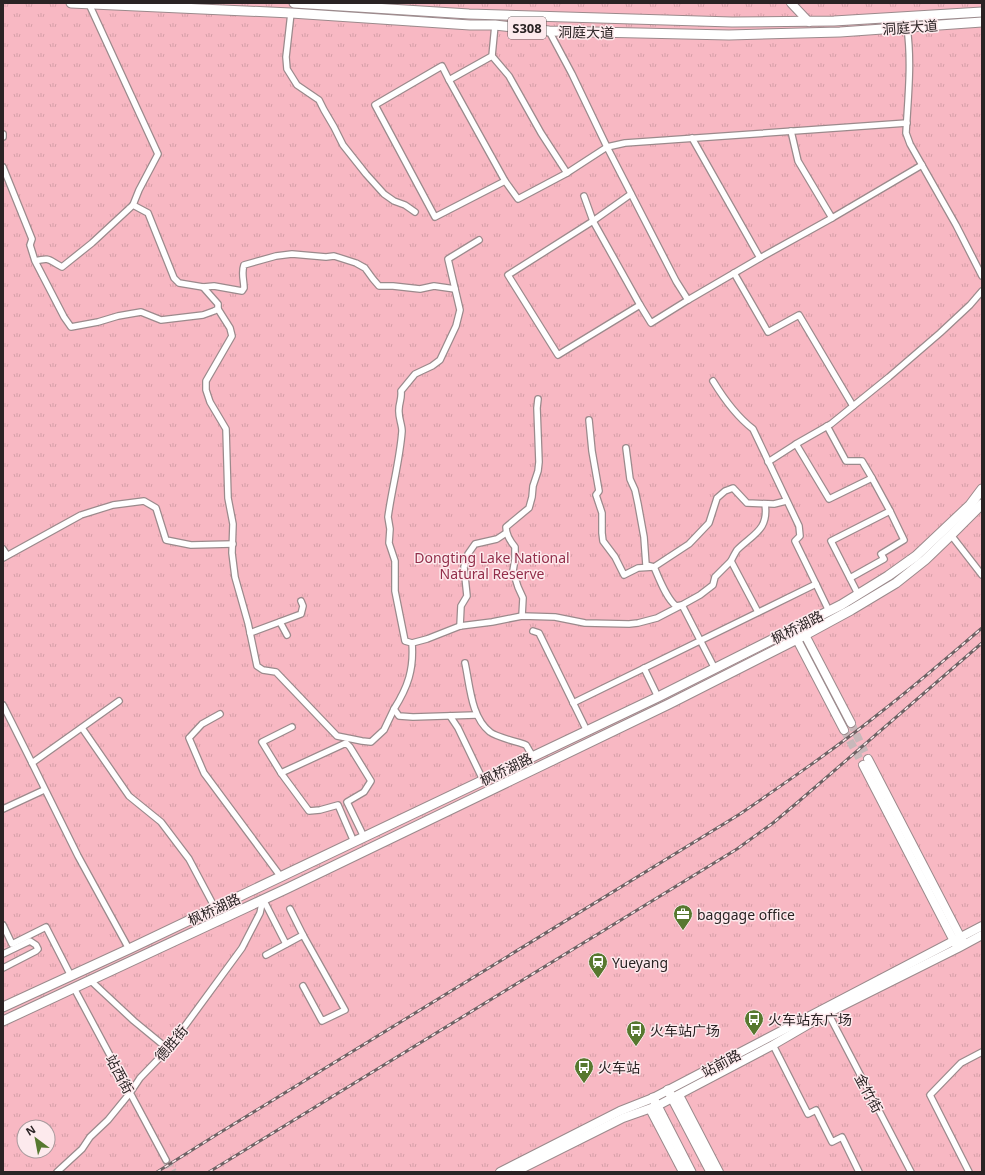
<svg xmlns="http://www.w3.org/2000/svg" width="985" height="1175" viewBox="0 0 985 1175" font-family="'Noto Sans','Noto Sans SC',sans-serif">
  <defs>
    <pattern id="park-tufts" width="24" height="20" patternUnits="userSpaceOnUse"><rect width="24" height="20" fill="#f8b8c3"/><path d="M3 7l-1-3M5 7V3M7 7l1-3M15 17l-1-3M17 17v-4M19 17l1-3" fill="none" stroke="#d59ea7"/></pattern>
  </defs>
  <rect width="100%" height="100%" fill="#f0dde0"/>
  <path fill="url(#park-tufts)" fill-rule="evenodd" d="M3 3H982V1172H3ZM24 1127H48V1151H24Z"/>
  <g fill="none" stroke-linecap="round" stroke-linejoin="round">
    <g stroke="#c8b8ba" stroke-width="8" stroke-dasharray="8 4" stroke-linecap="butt">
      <polyline points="851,723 868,759"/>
      <polyline points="844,730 863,765"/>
      <polyline points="166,1160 173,1172"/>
    </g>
    <defs>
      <g id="street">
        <polyline points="89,4 158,154 139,190 133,205"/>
        <polyline points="291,13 286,57 287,69 297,85 319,100 324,110 334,127 343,145 366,174 384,194 394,201 405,205 415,212"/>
        <polyline points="495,25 492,56 449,80 505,181 518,199 567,173 607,147 676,281 688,300"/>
        <path d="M907 27C912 62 908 98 906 133L910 144 956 225 982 276"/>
        <polyline points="549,31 572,74 607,147 625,143 907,123"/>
        <polyline points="492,56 509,76 541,133 567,173"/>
        <polyline points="449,80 442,66 375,105 435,217 505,181"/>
        <polyline points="791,131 798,161 832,218 922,165"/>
        <polyline points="3,134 3,137"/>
        <path d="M3 167 32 239 30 245 35 261 64 317 71 327 98 322 118 316 141 312 161 320 203 315 214 311 218 309V304L203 287 179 283 174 278 148 213 133 205 92 243 62 267C48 260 51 257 35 261"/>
        <polyline points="631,194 593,221 508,275 558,355 640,305 651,323 688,300 760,258 692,138"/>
        <polyline points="584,196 593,221 640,305"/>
        <polyline points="760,258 832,218"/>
        <polyline points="734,273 768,332 799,315 853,406"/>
        <path d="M203 287 214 286 242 291 244 288C244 280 241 273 244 265L276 256 292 254 326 257 334 256 356 263 365 268 373 279 379 286H393L420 289 434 286 455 289"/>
        <polyline points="218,309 230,328 232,336 206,381 206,390 210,402 226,429 228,498 233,524 232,553 235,577 248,623 257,666 263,670 276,672 337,736 362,741 371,742 384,730 394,709"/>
        <path d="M713 381C724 399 736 416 753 429L799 526 800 536 795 541 816 584"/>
        <polyline points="589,420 592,451 599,491 596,495 602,513 602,533 603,541 615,557 624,575 638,568 654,567 689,544 709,523 717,498 725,491 733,488 747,503 774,504 786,501"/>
        <polyline points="796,444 829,499 872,478 862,461 846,461 827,426"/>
        <path d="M626 448 630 479 635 490 638 504 644 537 646 565 654 567C659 578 666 598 676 606L682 605 700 595 713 585 715 577 731 561"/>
        <polyline points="768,462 796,444 831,424 889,377 940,333 970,305 982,291"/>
        <polyline points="951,535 982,575"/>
        <polyline points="3,549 7,555"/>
        <polyline points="3,558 81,515 113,505 144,501 156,508 166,540 191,545 233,544"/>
        <polyline points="850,578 884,559 881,554 904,540 890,511"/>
        <polyline points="858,594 831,541 890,511 872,478"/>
        <path d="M758 612 731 561C733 557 735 553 737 550 753 534 769 530 765 504"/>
        <path d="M522 616 523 598 518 587 513 571 515 559V547C510 541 506 535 506 527L529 508 532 497 533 486 538 471 539 462 537 408 538 399"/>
        <polyline points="280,622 287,635"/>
        <polyline points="460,626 461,606 467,596 464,567 468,554 475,544 497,539 506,533"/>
        <polyline points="533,631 539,633 587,731"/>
        <polyline points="250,633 301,614 303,606 301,601"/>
        <polyline points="412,643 427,639 460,626 492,622 522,616 555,617 585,623 629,624 638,623 657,618 682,605 715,669"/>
        <path d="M465 663C470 686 471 717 490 732 496 737 518 742 526 745L533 757"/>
        <polyline points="644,668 658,697"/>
        <polyline points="119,701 32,763 78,856 129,949"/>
        <polyline points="573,703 816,584 829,611"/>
        <polyline points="3,705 32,763"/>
        <polyline points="220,714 202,724 189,738 204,773 281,877"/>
        <path d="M476 715 413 717 399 716 394 709C408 687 414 669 412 643L405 641 395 591V561L389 543 390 529 388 517C392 488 400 459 402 431 402 424 398 417 399 409 399 403 402 399 401 391L415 374 432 366 440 360 456 326 460 310 448 259 479 240"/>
        <polyline points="450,716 458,728 483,780"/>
        <polyline points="82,728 129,796 161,822 189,859 215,908"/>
        <polyline points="281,773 262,742 292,727"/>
        <polyline points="3,809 44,790"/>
        <polyline points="354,842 338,805 320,810 309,811 281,773 346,743 350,747 371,781 364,792 347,802 364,837"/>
        <polyline points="263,899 286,944"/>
        <polyline points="3,925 12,944 46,927 71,976"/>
        <polyline points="303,935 345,1010 322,1021 303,986"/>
        <polyline points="3,954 30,941 36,945 38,949 36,951 3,968"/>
        <polyline points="266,955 303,935 290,909"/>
        <polyline points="90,980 134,1021 168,1049"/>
        <polyline points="74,988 166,1160"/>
        <polyline points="828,1013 911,1172"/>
        <polyline points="773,1045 808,1114 816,1110 832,1142 842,1137 859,1172"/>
        <polyline points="57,1172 82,1149 90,1137 108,1120 130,1093 140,1078 168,1049 242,948 260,913 263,899"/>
        <polyline points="969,1172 930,1095 961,1063 982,1052"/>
      </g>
      <g id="secondary">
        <polyline points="791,3 809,22"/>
        <polyline points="794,634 844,730"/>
        <polyline points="805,635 851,723"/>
        <polyline points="868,759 963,942"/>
        <polyline points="863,765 956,945"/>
        <polyline points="679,1095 719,1172"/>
        <polyline points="650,1109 683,1172"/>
        <polyline points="500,1172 620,1111 653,1098 982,926"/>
        <polyline points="515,1172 623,1118 657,1106 773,1045 828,1013 958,948 982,935"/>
      </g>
      <g id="primary">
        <polyline points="71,3 291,13 470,25 495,25 549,31 729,35 840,32 982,22"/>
        <polyline points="294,3 469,14 732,22 834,21 982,12"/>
        <polyline points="3,1007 129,949 658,697 841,605 888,576 916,556 970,505 982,489"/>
        <polyline points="3,1021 288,888 669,704 805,635 851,610 896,583 925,560 951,535 982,504"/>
        <polyline points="668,1090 711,1172"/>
        <polyline points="653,1098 691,1172"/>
      </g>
    </defs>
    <use href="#street" stroke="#9b8a8c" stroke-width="8"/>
    <use href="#secondary" stroke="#9b8a8c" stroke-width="10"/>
    <use href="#primary" stroke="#9b8a8c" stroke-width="11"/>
    <use href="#street" stroke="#fff" stroke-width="5.5"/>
    <use href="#secondary" stroke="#fff" stroke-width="8"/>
    <use href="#primary" stroke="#fff" stroke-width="9"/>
    <defs>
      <g id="rail">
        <path d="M157 1172 216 1135 740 814C788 781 836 748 881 712 916 685 949 656 982 628"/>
        <polyline points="209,1172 737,849 773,823 798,802 982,643"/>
      </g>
    </defs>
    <use href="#rail" stroke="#6d6264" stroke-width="3"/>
    <use href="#rail" stroke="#fdeaed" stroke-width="1.5" stroke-dasharray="4.5" stroke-linecap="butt"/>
  </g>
  <defs>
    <symbol id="office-pin" viewBox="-11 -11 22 30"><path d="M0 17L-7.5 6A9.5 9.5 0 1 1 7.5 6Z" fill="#57782f" stroke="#fdeaed"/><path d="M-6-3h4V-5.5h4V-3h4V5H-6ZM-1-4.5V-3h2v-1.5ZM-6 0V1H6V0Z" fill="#fff"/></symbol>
    <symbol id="station-pin" viewBox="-11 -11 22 30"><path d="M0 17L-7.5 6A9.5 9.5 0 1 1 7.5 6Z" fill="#57782f" stroke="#fdeaed"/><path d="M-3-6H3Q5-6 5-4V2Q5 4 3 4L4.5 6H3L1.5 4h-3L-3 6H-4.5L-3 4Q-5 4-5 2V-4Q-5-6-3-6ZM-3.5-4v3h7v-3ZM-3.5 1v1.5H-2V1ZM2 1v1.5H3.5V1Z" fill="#fff"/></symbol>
    <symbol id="bus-pin" viewBox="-11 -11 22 30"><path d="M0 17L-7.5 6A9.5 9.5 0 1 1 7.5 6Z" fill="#57782f" stroke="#fdeaed"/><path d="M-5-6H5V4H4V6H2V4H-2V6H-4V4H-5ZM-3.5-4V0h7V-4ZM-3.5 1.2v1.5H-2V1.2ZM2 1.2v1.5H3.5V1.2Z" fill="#fff"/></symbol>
  </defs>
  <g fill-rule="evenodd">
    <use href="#office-pin" x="672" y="903" width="22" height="30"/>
    <use href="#station-pin" x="587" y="951" width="22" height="30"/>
    <use href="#bus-pin" x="743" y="1008" width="22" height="30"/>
    <use href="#bus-pin" x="625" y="1019" width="22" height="30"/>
    <use href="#bus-pin" x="573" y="1056" width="22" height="30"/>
  </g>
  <g text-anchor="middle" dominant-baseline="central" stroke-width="3" stroke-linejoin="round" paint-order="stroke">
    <rect fill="#fdeaed" stroke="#695f60" stroke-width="1" x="508" y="17" width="38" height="22" rx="3"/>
    <g font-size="13" font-weight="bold" fill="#2a2324">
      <text x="527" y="28">S308</text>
    </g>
    <g font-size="14" fill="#2a2324" stroke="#fdeaed">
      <text transform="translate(910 27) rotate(-4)">洞庭大道</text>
      <text transform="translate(586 32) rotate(1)">洞庭大道</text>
      <text transform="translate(797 627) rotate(-27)">枫桥湖路</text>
      <text transform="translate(506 769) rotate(-26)">枫桥湖路</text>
      <text transform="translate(214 909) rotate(-25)">枫桥湖路</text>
      <text transform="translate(171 1043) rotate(-50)">德胜街</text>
      <text transform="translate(721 1063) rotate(-28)">站前路</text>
      <text transform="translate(120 1074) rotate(62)">站西街</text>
      <text transform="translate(869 1093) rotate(62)">金竹街</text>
    </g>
    <g font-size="14" fill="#922e4a" stroke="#fdeaed">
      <text x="492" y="557">Dongting Lake National<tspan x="492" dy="16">Natural Reserve</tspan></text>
    </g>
    <g font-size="14" fill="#2a2324" stroke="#fdeaed" text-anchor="start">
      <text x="697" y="914">baggage office</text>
      <text x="612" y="962">Yueyang</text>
      <text x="768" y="1019">火车站东广场</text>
      <text x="650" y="1030">火车站广场</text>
      <text x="598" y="1067">火车站</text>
    </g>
  </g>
  <rect width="985" height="1175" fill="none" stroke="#2a2324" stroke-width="8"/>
  <g transform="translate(36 1139) rotate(328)"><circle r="19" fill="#fdeaed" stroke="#a99a9d"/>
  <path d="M0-3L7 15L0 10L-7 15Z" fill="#57782f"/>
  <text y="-6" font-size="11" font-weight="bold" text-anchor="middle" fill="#2a2324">N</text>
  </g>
</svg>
